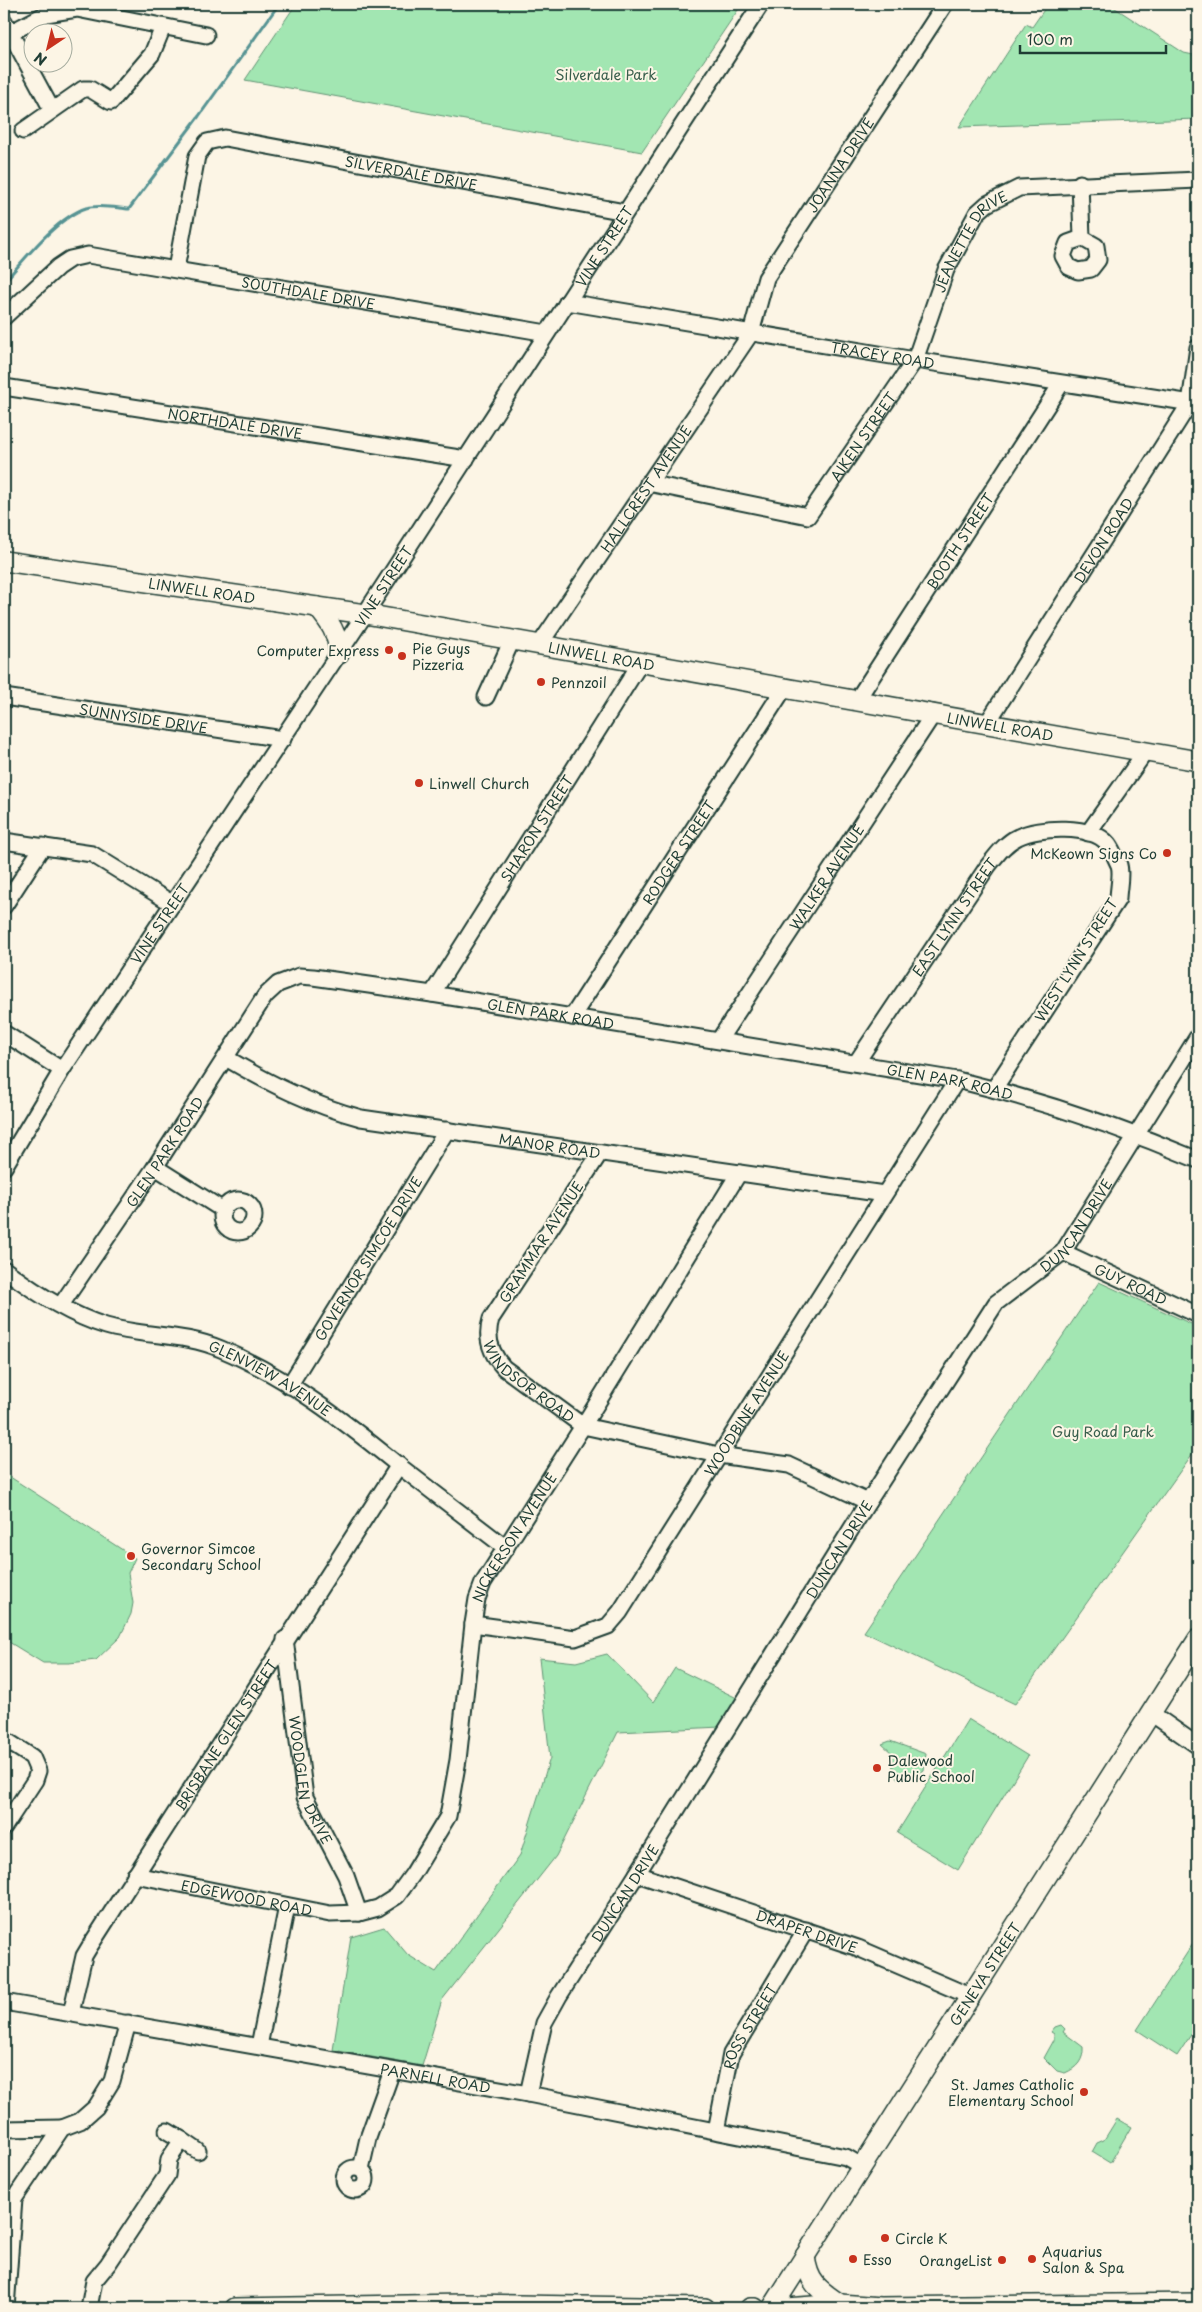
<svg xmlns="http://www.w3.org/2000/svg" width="1202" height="2312" viewBox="0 0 1202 2312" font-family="'Playpen Sans',sans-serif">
  <rect width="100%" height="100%" fill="#fcf5e5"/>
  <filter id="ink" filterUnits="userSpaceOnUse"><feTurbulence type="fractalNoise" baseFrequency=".02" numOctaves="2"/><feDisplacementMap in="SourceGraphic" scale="10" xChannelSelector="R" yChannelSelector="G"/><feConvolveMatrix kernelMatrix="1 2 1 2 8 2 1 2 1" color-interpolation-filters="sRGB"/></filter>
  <g filter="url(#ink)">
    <g fill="#a2e6b2" stroke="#609273">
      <polygon points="296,4 742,4 642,152 245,80"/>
      <polygon points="1048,4 1109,4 1184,53 1198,56 1198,119 959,127 1026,24 1032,27"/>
      <polygon points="1099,1282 1198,1327 1198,1446 1015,1704 864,1632"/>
      <polygon points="4,1473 135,1558 128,1573 133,1603 131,1614 120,1637 96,1660 69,1663 43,1663 4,1639"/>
      <polygon points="607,1654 653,1702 675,1668 737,1698 721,1727 618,1732 556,1856 442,2000 422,2066 333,2050 351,1937 384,1927 408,1955 436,1972 520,1855 550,1758 539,1658 576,1662"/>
      <polygon points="968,1719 1028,1756 958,1870 897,1833"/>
      <polygon points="890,1741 926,1754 924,1770 910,1780 897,1778 893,1770 892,1753 882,1744"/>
      <polygon points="1198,1936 1198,2024 1177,2056 1137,2030"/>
      <path d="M1061 2025 1065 2029 1063 2032 1083 2047C1084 2060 1077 2068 1065 2073L1057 2071 1044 2058 1054 2040V2034L1051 2032 1055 2027Z"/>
      <polygon points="1117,2119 1131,2127 1110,2163 1092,2152 1097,2143 1104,2140"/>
    </g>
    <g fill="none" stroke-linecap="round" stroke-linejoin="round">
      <path stroke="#579393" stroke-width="3" d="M4 282C25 259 56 218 86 208 98 204 117 208 129 209L199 116 279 4"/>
      <defs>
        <g id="minor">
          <polyline points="4,21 52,110"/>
          <polyline points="10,33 46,14 77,9 206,35"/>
          <polyline points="23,131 83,89 90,89 111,102 152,54 163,27"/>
          <polyline points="1080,183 1082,238 1068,243 1063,256 1069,267 1078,271 1091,269 1098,260 1096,246 1082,238"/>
          <path id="s1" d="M176 269 197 156 207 142 225 138 625 212"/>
          <path id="s2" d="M567 302 915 360 1198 404"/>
          <path id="s3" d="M4 317 58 267 70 259 88 255 547 333"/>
          <path id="s4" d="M4 387 466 459"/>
          <path id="s5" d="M648 483 808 516 915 360 946 270 977 213 987 204 1019 188 1198 180"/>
          <path id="s6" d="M540 644 751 333 766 278 945 4"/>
          <path id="s7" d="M4 697 283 739"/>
          <polyline points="486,697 512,640"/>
          <path id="s8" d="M857 700 1061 384"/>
          <path id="s9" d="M986 725 1190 403 1198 347"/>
          <polyline points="1088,833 1146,751"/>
          <polyline points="4,841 92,854 173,904"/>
          <polyline points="4,906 43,846"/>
          <path id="s10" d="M432 994 641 662"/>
          <path id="s11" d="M572 1017 785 687"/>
          <polyline points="4,1033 62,1070"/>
          <path id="s12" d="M719 1040 934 713"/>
          <path id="s13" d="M226 1058C270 1084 312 1105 361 1118L884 1194"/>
          <path id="s14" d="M856 1063 988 866C996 856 1005 843 1018 837 1038 827 1092 824 1108 844 1112 849 1116 859 1119 865 1122 874 1118 889 1118 899L994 1089"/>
          <path id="s15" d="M600 1153 491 1319C485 1338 491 1354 504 1368L583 1426 719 1455 789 1465 868 1502"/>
          <path id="s16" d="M4 1167 62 1070 365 614 761 4"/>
          <polyline points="155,1167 223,1210"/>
          <circle cx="238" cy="1216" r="16"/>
          <path id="s17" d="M1063 1252 1198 1315"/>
          <path id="s18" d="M4 1269C34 1292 70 1315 106 1326 144 1337 184 1333 221 1349 286 1376 344 1421 398 1465 434 1493 470 1520 506 1548"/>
          <path id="s19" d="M61 1305 155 1167 265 996 278 984 286 981 299 976 313 977 432 994 957 1080C1039 1100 1120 1127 1198 1160"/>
          <path id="s20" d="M289 1386 447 1130"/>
          <path id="s21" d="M473 1624 575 1638 608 1626 620 1612 957 1080"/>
          <path id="s22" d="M285 1639 305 1797 346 1876 359 1913"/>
          <polyline points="1151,1713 1198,1746"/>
          <polyline points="4,1739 32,1757 38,1771 35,1780 4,1827"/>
          <path id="s23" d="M637 1874 858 1948 972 1997"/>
          <path id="s24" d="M135 1875 330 1914 359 1913 378 1908 397 1896 413 1874 448 1816 458 1760 473 1624 477 1599 483 1583 583 1426 739 1173"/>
          <path id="s25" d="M4 2002 528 2094 846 2157 863 2167"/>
          <path id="s26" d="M71 2013 84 1956 90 1946 399 1465"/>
          <polyline points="259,2046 287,1906"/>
          <path id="s27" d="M528 2094 544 2023 559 1996 637 1874 868 1502 996 1303 1063 1252 1198 1036"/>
          <polyline points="4,2129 62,2128"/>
          <polyline points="167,2131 182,2140"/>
          <path id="s28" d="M716 2131 731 2054 806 1930"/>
          <circle cx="355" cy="2179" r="11"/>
          <polyline points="361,2169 368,2138 392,2071"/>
          <polyline points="6,2308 14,2199 62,2128 80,2121 96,2107 112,2081 128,2023"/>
          <polyline points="89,2308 94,2281 108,2264 167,2175 169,2159 182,2140 198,2151"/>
        </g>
        <g id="major">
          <path id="s29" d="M4 561 365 614 1198 761"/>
          <path d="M317 607C330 622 338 634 339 654"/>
          <path d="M805 2256C808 2283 819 2290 840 2304"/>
          <polyline points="235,2308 464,2304 705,2308"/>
          <polyline points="750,2308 755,2308"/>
          <path id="s30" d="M772 2308 1198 1639"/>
          <polyline points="786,2308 840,2304 881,2307 1198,2303"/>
        </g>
      </defs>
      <use href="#minor" stroke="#1f3d34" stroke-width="19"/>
      <use href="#major" stroke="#1f3d34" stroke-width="22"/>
      <use href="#minor" stroke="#fcf5e5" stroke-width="15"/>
      <use href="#major" stroke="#fcf5e5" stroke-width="19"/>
    </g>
  </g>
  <g fill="#c8321e" stroke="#fcf5e5" stroke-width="2">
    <circle cx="389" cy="650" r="5"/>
    <circle cx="402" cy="656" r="5"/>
    <circle cx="541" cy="682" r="5"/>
    <circle cx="419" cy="783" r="5"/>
    <circle cx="1167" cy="853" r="5"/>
    <circle cx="131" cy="1556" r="5"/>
    <circle cx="877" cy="1768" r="5"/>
    <circle cx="1084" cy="2092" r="5"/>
    <circle cx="885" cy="2238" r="5"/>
    <circle cx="853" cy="2259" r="5"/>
    <circle cx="1032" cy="2259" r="5"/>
    <circle cx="1002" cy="2260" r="5"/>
  </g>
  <g text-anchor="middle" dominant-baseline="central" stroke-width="4" stroke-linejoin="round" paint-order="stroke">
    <g font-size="14" fill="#395f4d" stroke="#fcf5e5">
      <text x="606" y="74">Silverdale Park</text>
      <text x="1103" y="1431">Guy Road Park</text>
    </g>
    <g font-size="14" fill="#1f3d34" stroke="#fcf5e5">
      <text stroke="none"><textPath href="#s6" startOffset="568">JOANNA DRIVE</textPath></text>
      <text stroke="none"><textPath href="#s1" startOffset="340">SILVERDALE DRIVE</textPath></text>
      <text stroke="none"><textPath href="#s5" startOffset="486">JEANETTE DRIVE</textPath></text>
      <text stroke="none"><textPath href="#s16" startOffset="1099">VINE STREET</textPath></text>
      <text stroke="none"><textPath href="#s3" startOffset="330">SOUTHDALE DRIVE</textPath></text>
      <text stroke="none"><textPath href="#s2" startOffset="320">TRACEY ROAD</textPath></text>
      <text stroke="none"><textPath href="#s4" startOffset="234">NORTHDALE DRIVE</textPath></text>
      <text stroke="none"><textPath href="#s5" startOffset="260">AIKEN STREET</textPath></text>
      <text stroke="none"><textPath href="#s6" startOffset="188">HALLCREST AVENUE</textPath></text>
      <text stroke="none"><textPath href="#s9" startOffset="219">DEVON ROAD</textPath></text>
      <text stroke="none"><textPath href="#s8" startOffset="189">BOOTH STREET</textPath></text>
      <text stroke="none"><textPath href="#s16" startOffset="694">VINE STREET</textPath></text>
      <text stroke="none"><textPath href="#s29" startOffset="200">LINWELL ROAD</textPath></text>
      <text stroke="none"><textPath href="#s29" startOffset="605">LINWELL ROAD</textPath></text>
      <text stroke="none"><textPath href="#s7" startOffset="141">SUNNYSIDE DRIVE</textPath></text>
      <text stroke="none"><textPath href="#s29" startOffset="1010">LINWELL ROAD</textPath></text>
      <text stroke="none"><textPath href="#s10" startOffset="196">SHARON STREET</textPath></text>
      <text stroke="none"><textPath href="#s11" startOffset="196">RODGER STREET</textPath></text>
      <text stroke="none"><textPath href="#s12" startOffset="195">WALKER AVENUE</textPath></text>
      <text stroke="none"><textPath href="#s14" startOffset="176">EAST LYNN STREET</textPath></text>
      <text stroke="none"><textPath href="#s16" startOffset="289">VINE STREET</textPath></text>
      <text transform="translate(1076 960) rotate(-58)">WEST LYNN STREET</text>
      <text stroke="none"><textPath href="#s19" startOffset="665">GLEN PARK ROAD</textPath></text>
      <text stroke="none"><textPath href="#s19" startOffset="1070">GLEN PARK ROAD</textPath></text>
      <text stroke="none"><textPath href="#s13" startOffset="339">MANOR ROAD</textPath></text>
      <text stroke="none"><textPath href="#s19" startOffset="185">GLEN PARK ROAD</textPath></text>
      <text stroke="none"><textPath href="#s27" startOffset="1036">DUNCAN DRIVE</textPath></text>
      <text transform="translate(541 1242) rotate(-57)">GRAMMAR AVENUE</text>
      <text stroke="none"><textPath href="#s20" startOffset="150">GOVERNOR SIMCOE DRIVE</textPath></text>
      <text stroke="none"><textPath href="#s17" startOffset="75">GUY ROAD</textPath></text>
      <text stroke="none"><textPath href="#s15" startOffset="279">WINDSOR ROAD</textPath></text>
      <text stroke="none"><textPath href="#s18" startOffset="292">GLENVIEW AVENUE</textPath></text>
      <text stroke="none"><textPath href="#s21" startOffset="392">WOODBINE AVENUE</textPath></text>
      <text stroke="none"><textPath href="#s24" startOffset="656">NICKERSON AVENUE</textPath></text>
      <text stroke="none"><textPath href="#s27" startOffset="631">DUNCAN DRIVE</textPath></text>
      <text stroke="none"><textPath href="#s26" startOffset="321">BRISBANE GLEN STREET</textPath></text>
      <text stroke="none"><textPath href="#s22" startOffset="144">WOODGLEN DRIVE</textPath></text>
      <text stroke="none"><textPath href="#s27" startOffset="226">DUNCAN DRIVE</textPath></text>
      <text stroke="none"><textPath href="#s24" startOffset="114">EDGEWOOD ROAD</textPath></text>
      <text stroke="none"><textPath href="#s23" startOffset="179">DRAPER DRIVE</textPath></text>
      <text stroke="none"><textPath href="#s30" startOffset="396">GENEVA STREET</textPath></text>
      <text stroke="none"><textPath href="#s28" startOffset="111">ROSS STREET</textPath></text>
      <text stroke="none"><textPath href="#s25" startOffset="438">PARNELL ROAD</textPath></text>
    </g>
    <g font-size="14" fill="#1f3d34" stroke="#fcf5e5" text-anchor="start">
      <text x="412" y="648">Pie Guys<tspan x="412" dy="16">Pizzeria</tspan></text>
      <text x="379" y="650" text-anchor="end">Computer Express</text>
      <text x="551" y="682">Pennzoil</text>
      <text x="429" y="783">Linwell Church</text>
      <text x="1157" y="853" text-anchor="end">McKeown Signs Co</text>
      <text x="141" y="1548">Governor Simcoe<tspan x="141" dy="16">Secondary School</tspan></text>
      <text x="887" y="1760">Dalewood<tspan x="887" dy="16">Public School</tspan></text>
      <text x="1074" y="2084" text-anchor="end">St. James Catholic<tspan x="1074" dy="16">Elementary School</tspan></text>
      <text x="895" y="2238">Circle K</text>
      <text x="1042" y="2251">Aquarius<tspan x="1042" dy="16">Salon &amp; Spa</tspan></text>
      <text x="863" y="2259">Esso</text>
      <text x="992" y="2260" text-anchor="end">OrangeList</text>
    </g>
  </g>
  <rect width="1202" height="2312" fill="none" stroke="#fcf5e5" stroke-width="20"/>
  <rect x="10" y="10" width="1182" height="2292" fill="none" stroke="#1f3d34" stroke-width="2" filter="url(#ink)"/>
  <g transform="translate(48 48) rotate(215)"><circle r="24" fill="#fcf5e5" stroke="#a4ab9e"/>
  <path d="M0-4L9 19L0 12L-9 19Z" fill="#c8321e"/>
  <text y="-8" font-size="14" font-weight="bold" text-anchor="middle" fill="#1f3d34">N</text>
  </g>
  <path d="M1020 45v8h146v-8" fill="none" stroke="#1f3d34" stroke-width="2.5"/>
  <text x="1027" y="45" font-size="15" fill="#1f3d34" stroke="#fcf5e5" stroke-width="4" paint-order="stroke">100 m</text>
</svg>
